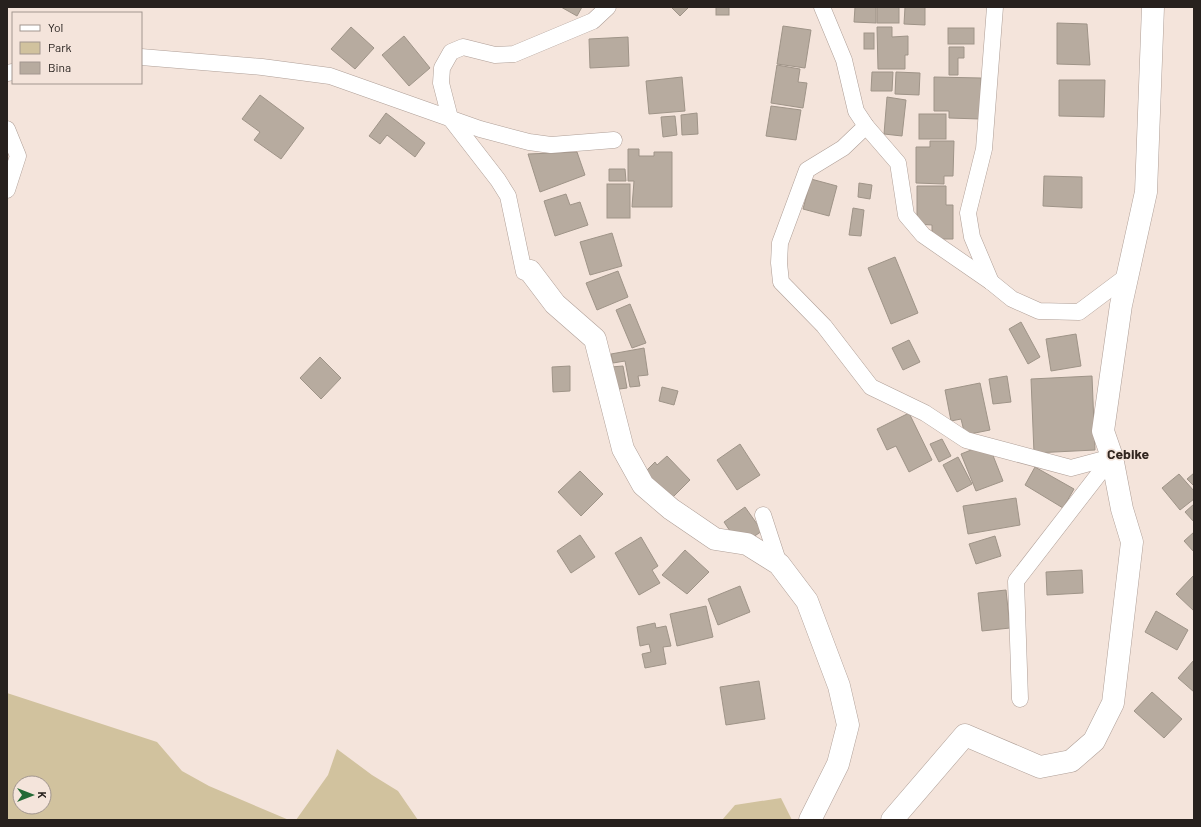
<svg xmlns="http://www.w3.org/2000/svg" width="1201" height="827" viewBox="0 0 1201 827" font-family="Barlow,sans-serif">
  <rect width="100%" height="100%" fill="#f4e4db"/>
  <g fill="#d1c29e" fill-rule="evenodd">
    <path d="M7 693 157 742 182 771 209 786 289 820H7ZM20 783H44V807H20Z"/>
    <polygon points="337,749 372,775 398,791 418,820 296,820 328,775"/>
    <polygon points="781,798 792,820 722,820 735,805"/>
  </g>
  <g fill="#b7ab9f" stroke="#9f9488">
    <polygon points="561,7 582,7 577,16"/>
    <polygon points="671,7 689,7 680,16"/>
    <rect x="716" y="7" width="13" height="8"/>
    <polygon points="855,7 876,7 876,23 854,22"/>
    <rect x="877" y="7" width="22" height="16"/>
    <polygon points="905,7 925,7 925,25 904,24"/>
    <polygon points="1057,23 1087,24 1090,65 1057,64"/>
    <polygon points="783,26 811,30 805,68 777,64"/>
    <polygon points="351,27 374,48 355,69 331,49"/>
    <polygon points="877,27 892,27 892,37 908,36 908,55 905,55 905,69 878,69"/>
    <rect x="948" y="28" width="26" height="16"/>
    <rect x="864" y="33" width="10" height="16"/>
    <polygon points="404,36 430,68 409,86 382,55"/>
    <polygon points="628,37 629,66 590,68 589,39"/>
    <polygon points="949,47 964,47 964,58 958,58 958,75 949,75"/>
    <polygon points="777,65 800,69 798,82 807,83 803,108 771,103"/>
    <polygon points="872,72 893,72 892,91 871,91"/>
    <polygon points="896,72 920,73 919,95 895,94"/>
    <polygon points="682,77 685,111 649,114 646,81"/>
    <polygon points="934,77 981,78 980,119 949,118 949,111 934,111"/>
    <polygon points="1059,80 1105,80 1104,117 1059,116"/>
    <polygon points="260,95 304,128 281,159 254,140 260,132 242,119"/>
    <polygon points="887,97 906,100 902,136 884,134"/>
    <polygon points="771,106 801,110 796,140 766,136"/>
    <polygon points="386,113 425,143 415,157 387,135 380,144 369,136"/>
    <polygon points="697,113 698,134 682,135 681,115"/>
    <rect x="919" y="114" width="27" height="25"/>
    <polygon points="675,116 677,135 663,137 661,117"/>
    <polygon points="930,141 954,141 953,176 944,176 944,184 916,183 916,147 930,147"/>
    <polygon points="628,149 639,149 639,156 654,156 654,152 672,152 672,207 632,207 634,181 628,181"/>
    <polygon points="577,152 585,175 540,192 528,154"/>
    <polygon points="609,169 625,169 626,181 609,181"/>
    <polygon points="1044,176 1082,177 1082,208 1043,206"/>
    <polygon points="811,179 837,186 829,216 803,209"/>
    <polygon points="859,183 872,185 870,199 858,197"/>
    <rect x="607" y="184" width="23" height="34"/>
    <polygon points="917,186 946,186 946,205 953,205 953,239 932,239 932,225 917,224"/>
    <polygon points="566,194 570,205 580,202 588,225 555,236 544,201"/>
    <polygon points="853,208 864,210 861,236 849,235"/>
    <polygon points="612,233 622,266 590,275 580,242"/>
    <polygon points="895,257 918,313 891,324 868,268"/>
    <polygon points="618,271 628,297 597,310 586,283"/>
    <polygon points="630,304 646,343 632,348 616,310"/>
    <polygon points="1021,322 1040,357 1028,364 1009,329"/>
    <polygon points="1076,334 1081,366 1051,371 1046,339"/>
    <polygon points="909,340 920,362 903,370 892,348"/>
    <polygon points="644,348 648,375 638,376 640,386 630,387 625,361 613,363 611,354"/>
    <polygon points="320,357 341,378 321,399 300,378"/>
    <polygon points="570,366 570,391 553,392 552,367"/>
    <polygon points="623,366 627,388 605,391 611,367"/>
    <polygon points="1007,376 1011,402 993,404 989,379"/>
    <polygon points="1092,376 1095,450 1034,453 1031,379"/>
    <polygon points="980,383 990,430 965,435 961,419 951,421 945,390"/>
    <polygon points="662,387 678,391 674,405 659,401"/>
    <polygon points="909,413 932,460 909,472 896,446 887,450 877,429"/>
    <polygon points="942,439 951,456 939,462 930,444"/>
    <polygon points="740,444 760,475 737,490 717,460"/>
    <polygon points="976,448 992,453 1003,481 976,491 961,454"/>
    <polygon points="667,456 690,480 667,503 641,476 655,462 657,465"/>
    <polygon points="958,457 972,484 957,492 943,465"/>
    <polygon points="1035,467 1074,489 1063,508 1025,485"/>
    <polygon points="580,471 603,494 581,516 558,492"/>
    <polygon points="1194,473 1194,486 1187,479"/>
    <polygon points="1179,474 1194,491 1194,499 1180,510 1162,488"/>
    <polygon points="1016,498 1020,525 968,534 963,506"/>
    <polygon points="1194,504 1194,522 1185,512"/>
    <polygon points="745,507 762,531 740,546 724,522"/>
    <polygon points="1194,532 1194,552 1184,541"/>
    <polygon points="580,535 595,557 571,573 557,551"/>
    <polygon points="995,536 1001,556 976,564 969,544"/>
    <polygon points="641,537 658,566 652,570 660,583 639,595 615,553"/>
    <polygon points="685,550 709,572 687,594 662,575"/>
    <polygon points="1082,570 1083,593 1047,595 1046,572"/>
    <polygon points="1194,575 1194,611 1176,594"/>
    <polygon points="740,586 750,612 718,625 708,599"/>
    <polygon points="1006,590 1010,628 982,631 978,593"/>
    <polygon points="706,606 713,637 677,646 670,614"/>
    <polygon points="1156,611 1188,630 1177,650 1145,632"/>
    <polygon points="655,623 656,628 666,626 671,646 663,647 666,664 645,668 642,654 651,652 649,644 640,646 637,627"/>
    <polygon points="1194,660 1194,692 1178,678"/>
    <polygon points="759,681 765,719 726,725 720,687"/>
    <polygon points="1152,692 1182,719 1164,738 1134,711"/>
  </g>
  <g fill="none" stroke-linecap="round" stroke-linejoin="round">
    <defs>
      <g id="street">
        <polyline points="822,7 844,60 856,111 866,126 898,163 906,215 923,235 991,282 1012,299 1039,311 1079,312 1127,276"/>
        <polyline points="141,57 262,67 330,76 480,129 529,142 551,145 614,140"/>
        <polyline points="7,73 13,72"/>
        <polyline points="866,126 843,148 807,170 780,243 779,263 781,282 824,326 871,387 925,413 966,440 1071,468 1112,457"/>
        <polyline points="7,129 18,156 7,190"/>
        <polyline points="530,271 524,272 508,196 498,180 450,118 441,83 442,68 451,52 463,47 495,55 514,54 593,21 608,7"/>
        <polyline points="991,282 972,237 968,213 984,149 995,7"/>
        <polyline points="763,515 779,564"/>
        <polyline points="1020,699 1016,581 1112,457"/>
      </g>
      <g id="secondary">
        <polyline points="530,271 555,304 595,339 623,449 643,485 671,509 715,539 747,544 779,564 807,601 839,686 848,725 838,764 810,820"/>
        <polyline points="892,820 965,735 1040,767 1071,761 1094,741 1113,703 1132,542 1122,509 1112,457 1103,431 1121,305 1146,192 1153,7"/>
      </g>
    </defs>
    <use href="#street" stroke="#af9f97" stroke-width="17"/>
    <use href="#secondary" stroke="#af9f97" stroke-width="23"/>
    <use href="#street" stroke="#fff" stroke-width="16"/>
    <use href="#secondary" stroke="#fff" stroke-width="22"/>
  </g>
  <g text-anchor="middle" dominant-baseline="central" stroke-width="3" stroke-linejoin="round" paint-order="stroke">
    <g font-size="14" font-weight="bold" fill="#322620" stroke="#f4e4db">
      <text x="1128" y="453">Cebike</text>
    </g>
  </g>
  <rect width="1201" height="827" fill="none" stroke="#27211e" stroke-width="16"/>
  <rect x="12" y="12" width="130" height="72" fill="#f4e4db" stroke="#a2968f"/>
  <rect x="20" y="25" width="20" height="6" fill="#ffffff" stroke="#a2968f"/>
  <text x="48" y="32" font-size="12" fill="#27211e">Yol</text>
  <rect x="20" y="42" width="20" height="12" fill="#d1c29e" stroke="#a2968f"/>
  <text x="48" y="52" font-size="12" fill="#27211e">Park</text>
  <rect x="20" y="62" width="20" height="12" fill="#b7ab9f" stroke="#a2968f"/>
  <text x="48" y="72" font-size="12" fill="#27211e">Bina</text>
  <g transform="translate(32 795) rotate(90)"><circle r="19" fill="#f4e4db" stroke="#a2968f"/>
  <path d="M0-3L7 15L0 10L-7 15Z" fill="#236a36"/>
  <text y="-6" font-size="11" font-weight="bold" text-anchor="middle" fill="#27211e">K</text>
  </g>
</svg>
